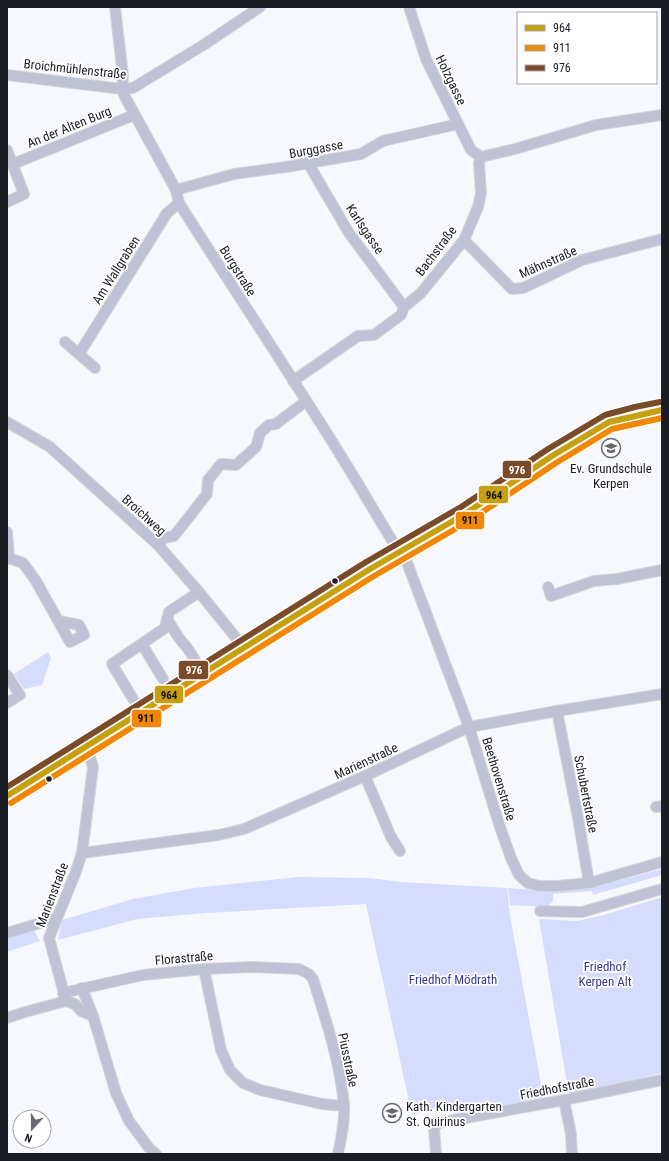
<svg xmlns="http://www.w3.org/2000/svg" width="669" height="1161" viewBox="0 0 669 1161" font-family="'Roboto Condensed',sans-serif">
  <rect width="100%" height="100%" fill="#f7f8fd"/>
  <g fill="#d6dcfe">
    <polygon points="48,652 51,658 42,685 24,689 14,674"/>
    <polygon points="662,869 662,875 593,895 592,891 553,894 553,901 547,907 510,905 508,888 536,890 592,887 637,876"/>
    <polygon points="298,877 369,878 401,882 507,888 510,916 544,1100 455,1115 448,1105 412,1115 366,904 206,913 137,919 58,940 62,920 133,899 194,888"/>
    <polygon points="662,897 662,1073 569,1095 539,919 577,921 604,915"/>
    <polygon points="33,929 40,941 7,952 7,937"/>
  </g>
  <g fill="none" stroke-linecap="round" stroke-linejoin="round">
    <defs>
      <g id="minor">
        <path d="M115 7 123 76 122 89 124 95 176 190 179 203C234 290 292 376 346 464 364 493 381 523 399 552L406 560 428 618 469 727 499 824 511 858 519 875 528 883 539 886H557L589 883 662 862"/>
        <polyline points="409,7 426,59 471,150 481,157"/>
        <polyline points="7,75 122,89 133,88 205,44 260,7"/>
        <polyline points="7,150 24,194 7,202"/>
        <polyline points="308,163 349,233 404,307"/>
        <polyline points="13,164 134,115"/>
        <polyline points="176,190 234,174 286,167 361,154 383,141 458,124"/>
        <polyline points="464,240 512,289 523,288 582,260 662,239"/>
        <polyline points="65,342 95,368"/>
        <polyline points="79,354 167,213 179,203"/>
        <polyline points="293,381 358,336 374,335 401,315 404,307 421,293 464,240 478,207 481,193 479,163 481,157 515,149 596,125 662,115"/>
        <polyline points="7,422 50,447 158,545 199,592 245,649"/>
        <polyline points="7,532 9,558 7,559"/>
        <polyline points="158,545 164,538 174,536 207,494 208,480 221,464 236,465 256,447 260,433 269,425 276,424 306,401"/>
        <polyline points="9,558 23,563 36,581 70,642 84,635 79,625 59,621"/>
        <polyline points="548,587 551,596 594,581 617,579 662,570"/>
        <polyline points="167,619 179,638 188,649 195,660"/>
        <polyline points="142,644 163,679"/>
        <polyline points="7,675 20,695 7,703"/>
        <polyline points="133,699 112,664 165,628 169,612 199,592"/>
        <polyline points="557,711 578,818 589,883"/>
        <polyline points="86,748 89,754 93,767 82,853 75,874 49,938 66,1001 75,1004 81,1011 93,1016"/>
        <polyline points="365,776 391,837 400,851"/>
        <polyline points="656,807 662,806"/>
        <polyline points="82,853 219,835 244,829 365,776 469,727 557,711 662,694"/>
        <polyline points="540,911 582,912 662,889"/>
        <polyline points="7,933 57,918"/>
        <polyline points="204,969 221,1050 230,1070 243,1083 260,1090 322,1104 344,1106"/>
        <polyline points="82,988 93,1016 116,1093 129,1121 149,1148 156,1154"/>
        <path d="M63 993 143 975 204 969 252 967 299 969 309 974 313 979C326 1020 340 1062 344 1105 345 1119 341 1140 338 1154"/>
        <polyline points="7,1018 25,1012 66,1001"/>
        <polyline points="564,1100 571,1134 572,1154"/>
        <polyline points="436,1154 434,1128 438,1123 564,1100 662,1080"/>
      </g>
      <polyline id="major" points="7,796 370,569 465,514 552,456 609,422 637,415 662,410"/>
    </defs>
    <use href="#minor" stroke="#d5d6d9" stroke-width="12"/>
    <use href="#major" stroke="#d5d6d9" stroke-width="15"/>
    <use href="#minor" stroke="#bfc2d4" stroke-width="10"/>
    <use href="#major" stroke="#b7bacf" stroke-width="13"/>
    <defs>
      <polyline id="bus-1" points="7,796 370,569 465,514 552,456 609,422 662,410"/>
      <polyline id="bus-2" points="11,803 374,576 469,521 556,463 612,429 662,418"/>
      <polyline id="bus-3" points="7,787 366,562 461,507 548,449 605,415 635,407 660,402"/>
    </defs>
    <use href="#bus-1" stroke="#fff" stroke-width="9"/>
    <use href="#bus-2" stroke="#fff" stroke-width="9"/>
    <use href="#bus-3" stroke="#fff" stroke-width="9"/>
    <use href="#bus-1" stroke="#c6a00e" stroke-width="6"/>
    <use href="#bus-2" stroke="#f08706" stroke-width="6"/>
    <use href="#bus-3" stroke="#7a4b2a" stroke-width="6"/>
  </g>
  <defs>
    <symbol id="school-ring" viewBox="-11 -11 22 22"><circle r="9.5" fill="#fff" stroke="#686a70" stroke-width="1.5"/><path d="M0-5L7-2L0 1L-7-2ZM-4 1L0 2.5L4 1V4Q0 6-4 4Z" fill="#686a70"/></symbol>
  </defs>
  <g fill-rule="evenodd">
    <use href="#school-ring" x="600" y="437" width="22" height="22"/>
    <use href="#school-ring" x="381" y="1102" width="22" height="22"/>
  </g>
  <g fill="#1b1d24" stroke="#fff" stroke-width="1.5">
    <circle cx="335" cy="581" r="3.5"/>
    <circle cx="49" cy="779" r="3.5"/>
  </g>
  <g text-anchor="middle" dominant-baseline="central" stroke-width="3.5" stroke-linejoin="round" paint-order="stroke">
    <g font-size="13" fill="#1b1d24" stroke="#fff">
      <text transform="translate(75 69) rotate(6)">Broichmühlenstraße</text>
      <text transform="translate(451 80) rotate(64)">Holzgasse</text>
      <text transform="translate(69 127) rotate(-22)">An der Alten Burg</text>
      <text transform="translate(316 149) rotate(-10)">Burggasse</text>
      <text transform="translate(365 229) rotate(56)">Karlsgasse</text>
      <text transform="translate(436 251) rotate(-53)">Bachstraße</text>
      <text transform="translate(548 262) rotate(-24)">Mähnstraße</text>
      <text transform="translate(116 270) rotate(-58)">Am Wallgraben</text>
      <text transform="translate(238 271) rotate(58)">Burgstraße</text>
      <text transform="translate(144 515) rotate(42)">Broichweg</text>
      <text transform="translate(366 761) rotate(-25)">Marienstraße</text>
      <text transform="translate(499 779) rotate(73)">Beethovenstraße</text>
      <text transform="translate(586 794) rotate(79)">Schubertstraße</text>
      <text transform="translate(52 895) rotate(-69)">Marienstraße</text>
      <text transform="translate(184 958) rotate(-5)">Florastraße</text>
      <text transform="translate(348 1060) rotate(78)">Piusstraße</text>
      <text transform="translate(557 1088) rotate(-11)">Friedhofstraße</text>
    </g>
    <g font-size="13" fill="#1b1d24" stroke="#fff">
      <text x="611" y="468">Ev. Grundschule<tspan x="611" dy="15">Kerpen</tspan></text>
      <text x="406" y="1106" text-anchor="start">Kath. Kindergarten<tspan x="406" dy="15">St. Quirinus</tspan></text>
    </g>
    <g font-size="13" fill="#37389c" stroke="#fff">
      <text x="605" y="966">Friedhof<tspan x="605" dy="15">Kerpen Alt</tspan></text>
      <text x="453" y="979">Friedhof Mödrath</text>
    </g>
  </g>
  <g stroke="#fff" stroke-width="1.5">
    <rect x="502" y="460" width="30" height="19" rx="4" fill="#7a4b2a"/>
    <rect x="478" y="485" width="31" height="19" rx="4" fill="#c6a00e"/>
    <rect x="455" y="511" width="30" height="19" rx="4" fill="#f08706"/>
    <rect x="178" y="660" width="31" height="20" rx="4" fill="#7a4b2a"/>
    <rect x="154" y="685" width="30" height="19" rx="4" fill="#c6a00e"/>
    <rect x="131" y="709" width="31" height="19" rx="4" fill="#f08706"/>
  </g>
  <g font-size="11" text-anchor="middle" font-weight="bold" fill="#fff">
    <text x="517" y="474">976</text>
    <text x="194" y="674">976</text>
  </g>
  <g font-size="11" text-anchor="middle" font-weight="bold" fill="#111">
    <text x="494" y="499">964</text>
    <text x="470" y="524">911</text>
    <text x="169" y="699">964</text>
    <text x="146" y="722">911</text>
  </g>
  <rect width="669" height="1161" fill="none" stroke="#1b1d24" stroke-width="16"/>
  <rect x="517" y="12" width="140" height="72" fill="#ffffff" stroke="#a4a5a7"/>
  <rect x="525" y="25" width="20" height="6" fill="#c6a00e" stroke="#a4a5a7"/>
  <text x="553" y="32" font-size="12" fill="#1b1d24">964</text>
  <rect x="525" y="45" width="20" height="6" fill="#f08706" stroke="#a4a5a7"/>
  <text x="553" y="52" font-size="12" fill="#1b1d24">911</text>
  <rect x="525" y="65" width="20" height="6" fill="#7a4b2a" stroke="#a4a5a7"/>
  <text x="553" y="72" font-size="12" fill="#1b1d24">976</text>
  <g transform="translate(32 1129) rotate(201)"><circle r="19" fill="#ffffff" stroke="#a4a5a7"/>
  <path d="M0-3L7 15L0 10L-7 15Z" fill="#686a70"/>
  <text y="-6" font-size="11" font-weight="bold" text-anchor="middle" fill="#1b1d24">N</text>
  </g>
</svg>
